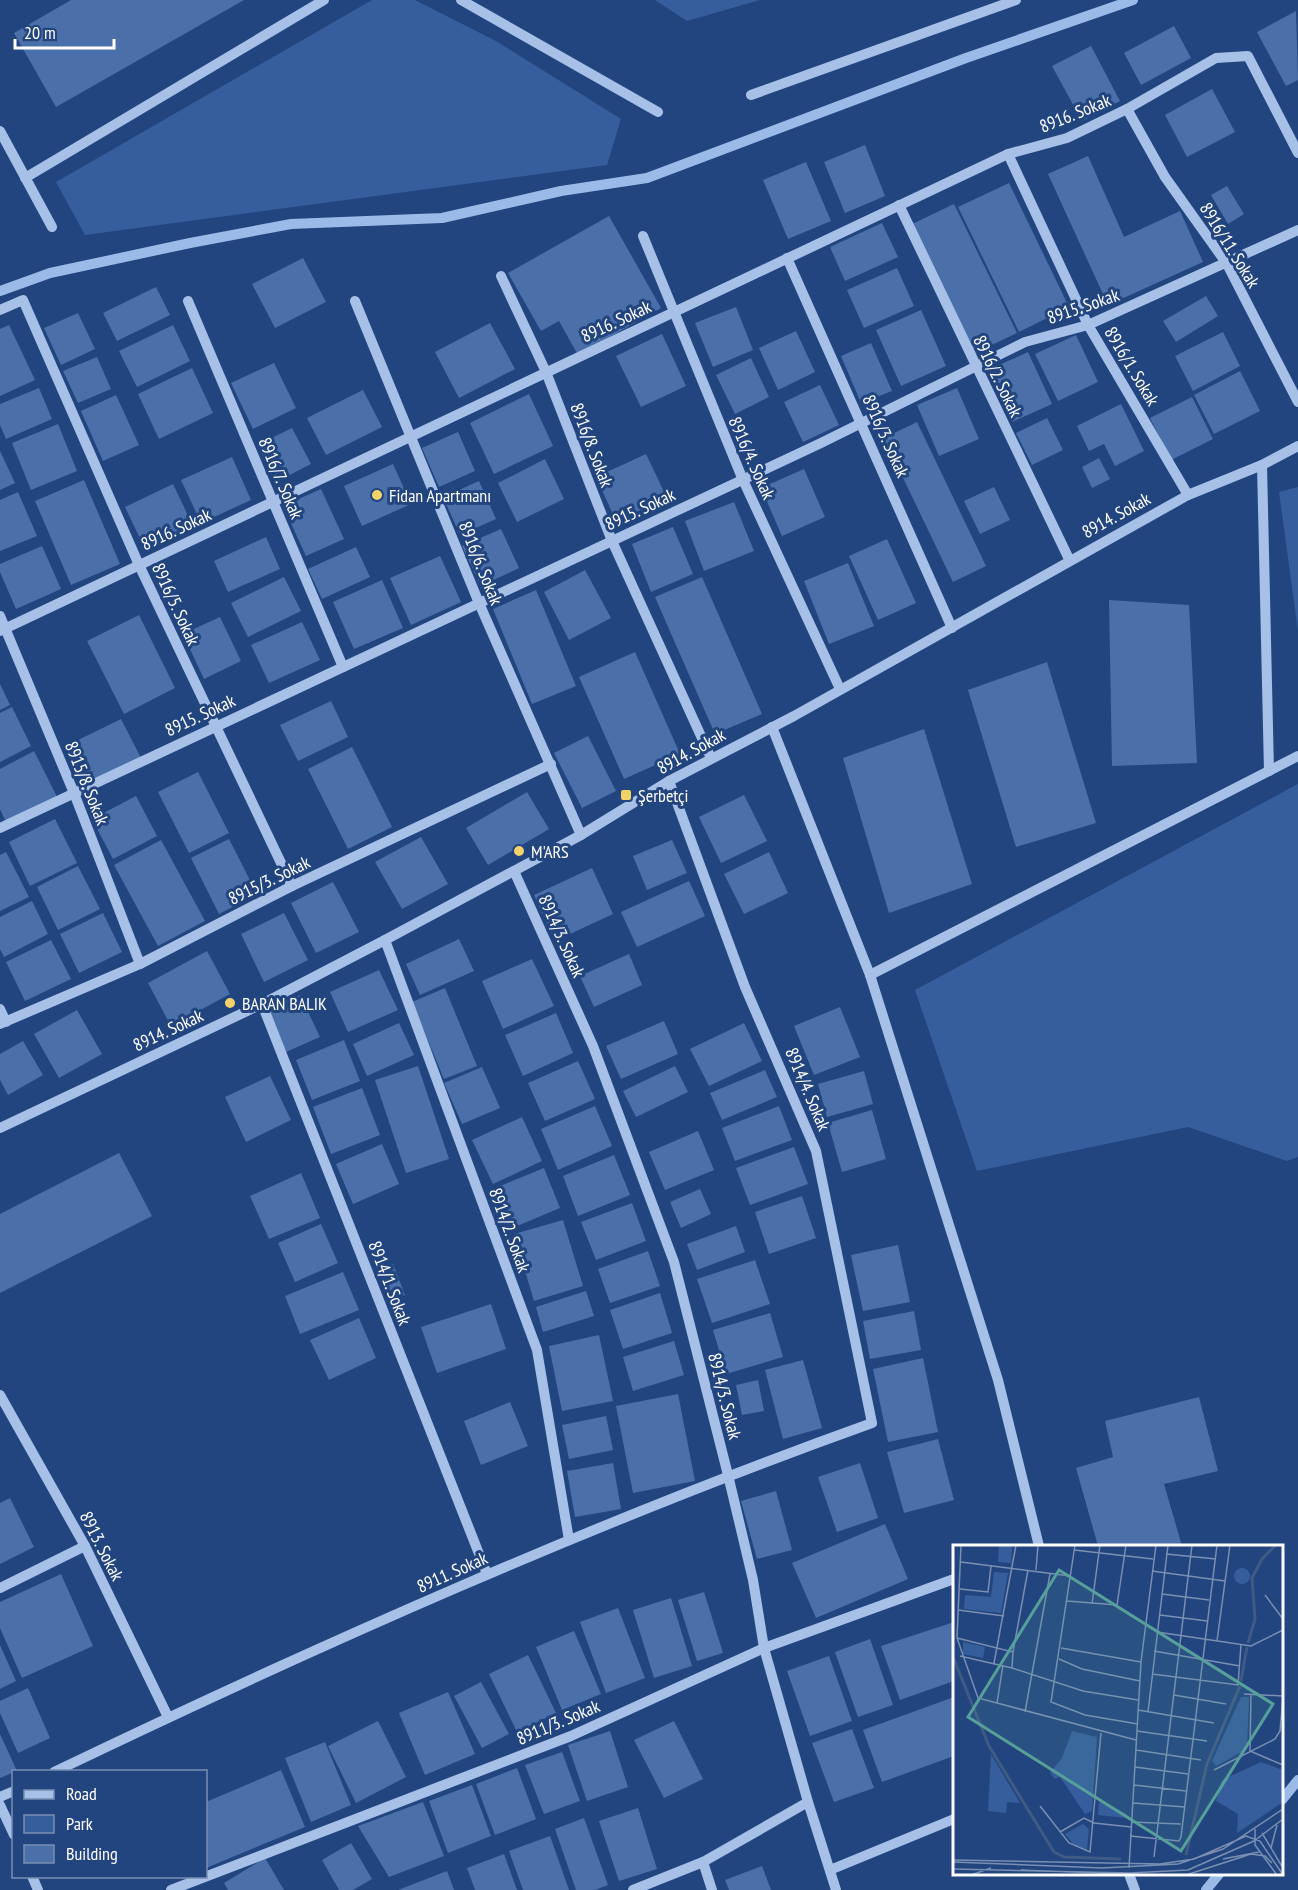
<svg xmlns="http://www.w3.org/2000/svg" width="1298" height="1890" viewBox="0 0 1298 1890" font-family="'PT Sans Narrow',sans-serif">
  <rect width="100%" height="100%" fill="#22457f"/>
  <g fill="#365e9d">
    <polygon points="372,0 415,0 496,41 621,119 607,165 85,235 56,182"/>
    <polygon points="655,0 760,0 687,21"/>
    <polygon points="1298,487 1298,631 1279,492"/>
    <polygon points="1298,784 1298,1157 1287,1161 1188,1127 977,1171 915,990"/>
  </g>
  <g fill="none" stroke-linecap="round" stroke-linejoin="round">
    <g stroke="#9bbae8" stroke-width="10">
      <polyline points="0,291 50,273 190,243 291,224 442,218 561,191 647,178 966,58 1133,0"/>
      <polyline points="1282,1800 1298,1780"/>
      <polyline points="1206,1890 1219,1874"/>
    </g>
  </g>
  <g fill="#4b6fa8">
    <polygon points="71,0 244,0 56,107 14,33"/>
    <polygon points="1296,11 1298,80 1286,86 1257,32"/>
    <polygon points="1174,26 1191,58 1141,85 1124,53"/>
    <polygon points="1091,46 1120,101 1082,121 1052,66"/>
    <polygon points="1212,89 1235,132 1187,157 1165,115"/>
    <polygon points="865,145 885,196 845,213 824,162"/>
    <polygon points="1088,156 1124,237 1180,211 1203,262 1108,305 1048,174"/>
    <polygon points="806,162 831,221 788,239 763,180"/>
    <polygon points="1009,183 1069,307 1019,332 958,207"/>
    <polygon points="1227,186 1244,214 1228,224 1211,195"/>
    <polygon points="954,204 1017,333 975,353 912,224"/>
    <polygon points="609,216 661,308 578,355 559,321 541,331 508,273"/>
    <polygon points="882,223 898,257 845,281 830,247"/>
    <polygon points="303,258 326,302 275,328 252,284"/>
    <polygon points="897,268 914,306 864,328 847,290"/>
    <polygon points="156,287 170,315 117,341 103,313"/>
    <polygon points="1206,296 1218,316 1176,342 1163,321"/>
    <polygon points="736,307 753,350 713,367 695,323"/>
    <polygon points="921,310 946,366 901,386 876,330"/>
    <polygon points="78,313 95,349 61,365 44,328"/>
    <polygon points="490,323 515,369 459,398 435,352"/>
    <polygon points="9,325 35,380 0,396 0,329"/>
    <polygon points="173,325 190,361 137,387 119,351"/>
    <polygon points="796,331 815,372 778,390 759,348"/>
    <polygon points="1223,332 1240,366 1193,391 1175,356"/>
    <polygon points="662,334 686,386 641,407 616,356"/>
    <polygon points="1076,335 1098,382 1058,401 1035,354"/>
    <polygon points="871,343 892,391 861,403 841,356"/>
    <polygon points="1028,352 1052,404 1012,422 988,370"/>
    <polygon points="97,357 111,389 78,403 63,371"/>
    <polygon points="751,358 769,397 735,414 716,375"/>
    <polygon points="274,363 296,408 253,429 231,383"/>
    <polygon points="192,368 213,413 159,439 138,394"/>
    <polygon points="1240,371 1260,411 1214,434 1194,395"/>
    <polygon points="820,385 839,425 803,442 784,402"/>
    <polygon points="39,388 52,419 6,439 0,425 0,404"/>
    <polygon points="957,388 979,439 939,456 917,405"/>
    <polygon points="363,390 382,427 326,455 307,418"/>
    <polygon points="529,394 553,446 494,474 470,423"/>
    <polygon points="116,395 139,445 103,461 81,411"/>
    <polygon points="1192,397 1213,439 1171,460 1150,418"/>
    <polygon points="1121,404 1144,451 1115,466 1104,444 1089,451 1077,426"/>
    <polygon points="1047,418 1063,450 1032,465 1016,433"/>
    <polygon points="917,422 986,566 953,582 884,438"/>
    <polygon points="58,424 77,471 31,490 12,443"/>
    <polygon points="292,428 311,464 276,482 257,445"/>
    <polygon points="458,432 475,471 439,487 422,448"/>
    <polygon points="0,451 15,483 0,490"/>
    <polygon points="646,454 667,498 616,521 596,477"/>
    <polygon points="232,457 251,500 201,523 181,480"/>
    <polygon points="1099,458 1110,479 1092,488 1082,467"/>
    <polygon points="545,459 564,499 517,522 498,483"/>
    <polygon points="393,464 411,504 362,526 344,486"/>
    <polygon points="804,469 825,517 782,536 761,488"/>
    <polygon points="84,480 120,564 71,585 35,501"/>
    <polygon points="479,481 496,519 460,535 443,497"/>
    <polygon points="173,484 193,526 145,549 125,507"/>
    <polygon points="994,487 1010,520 980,534 964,501"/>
    <polygon points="321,489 344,539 306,556 283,506"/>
    <polygon points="18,492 37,536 0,551 0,500"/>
    <polygon points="734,502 754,551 704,571 685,521"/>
    <polygon points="673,527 693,574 651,592 632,544"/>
    <polygon points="501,529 519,568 481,586 462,546"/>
    <polygon points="266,537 280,569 228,592 214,561"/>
    <polygon points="887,539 916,603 878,620 849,556"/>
    <polygon points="42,546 61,589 16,609 0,572 0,564"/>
    <polygon points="356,547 370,577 322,599 308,569"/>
    <polygon points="440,556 461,602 411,625 390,578"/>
    <polygon points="848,563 874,626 829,644 804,581"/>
    <polygon points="585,570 611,618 569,640 544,592"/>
    <polygon points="284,577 301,611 248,637 231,603"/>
    <polygon points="702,577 762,714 715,734 655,597"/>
    <polygon points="382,580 403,628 354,649 333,602"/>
    <polygon points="536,590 576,686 532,704 493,609"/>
    <polygon points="1109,600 1189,605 1197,763 1112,766"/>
    <polygon points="139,615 175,688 124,714 87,641"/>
    <polygon points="220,617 241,661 204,679 183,634"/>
    <polygon points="302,622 320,660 269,683 251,645"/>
    <polygon points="635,652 680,754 624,779 579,677"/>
    <polygon points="1047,662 1096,823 1016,847 968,690"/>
    <polygon points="0,684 10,705 0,710"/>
    <polygon points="331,701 348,737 298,761 280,725"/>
    <polygon points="12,707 31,746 0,762 0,713"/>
    <polygon points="121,719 141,758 92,783 72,743"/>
    <polygon points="924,729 972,884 889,913 843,758"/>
    <polygon points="588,736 616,791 582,808 554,753"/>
    <polygon points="352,747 392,827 348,849 308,769"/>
    <polygon points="34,751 57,797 6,822 0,809 0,769"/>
    <polygon points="198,772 229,833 189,853 158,792"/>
    <polygon points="527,792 549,829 488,865 466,828"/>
    <polygon points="744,795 767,841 721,863 699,817"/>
    <polygon points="136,796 157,836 113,859 92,819"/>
    <polygon points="55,819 77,863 30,886 9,842"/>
    <polygon points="421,837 448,884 402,909 375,862"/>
    <polygon points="229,839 257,894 219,914 191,858"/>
    <polygon points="161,840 205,921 158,946 114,865"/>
    <polygon points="672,840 687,873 647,890 633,856"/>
    <polygon points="6,852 29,897 0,911 0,855"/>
    <polygon points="769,852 788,893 744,914 724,874"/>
    <polygon points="78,866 100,909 58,930 37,887"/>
    <polygon points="592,868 613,914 555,941 534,895"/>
    <polygon points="689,881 705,916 637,947 621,912"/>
    <polygon points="333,882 359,932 316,953 291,903"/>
    <polygon points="32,901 48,934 4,957 0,949 0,917"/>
    <polygon points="103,913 122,952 79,973 60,934"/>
    <polygon points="284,913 308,960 264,982 241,934"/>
    <polygon points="459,939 474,971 420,995 406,964"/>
    <polygon points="51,940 71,979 25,1001 6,962"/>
    <polygon points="207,951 230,994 171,1026 148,983"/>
    <polygon points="629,954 642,985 594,1007 580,976"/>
    <polygon points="532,959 554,1006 503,1029 482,981"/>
    <polygon points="379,970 398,1010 348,1032 330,992"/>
    <polygon points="445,988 477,1066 444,1079 412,1002"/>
    <polygon points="300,995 320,1037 286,1052 267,1010"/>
    <polygon points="840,1007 860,1057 814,1075 794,1026"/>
    <polygon points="77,1010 102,1054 59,1078 34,1034"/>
    <polygon points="556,1013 573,1053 523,1076 505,1035"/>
    <polygon points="664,1021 678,1054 621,1079 606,1046"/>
    <polygon points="399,1023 414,1055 367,1076 353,1044"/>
    <polygon points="744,1023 762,1061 709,1086 690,1049"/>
    <polygon points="344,1040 360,1081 312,1100 296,1060"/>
    <polygon points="23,1041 43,1075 8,1095 0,1080 0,1054"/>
    <polygon points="578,1061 595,1099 545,1121 528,1083"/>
    <polygon points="418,1066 449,1159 406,1173 375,1080"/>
    <polygon points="675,1066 688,1092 636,1117 623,1091"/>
    <polygon points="482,1067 500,1108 462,1124 444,1083"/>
    <polygon points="765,1070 777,1097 722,1120 710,1093"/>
    <polygon points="864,1071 873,1104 827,1117 818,1084"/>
    <polygon points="270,1076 291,1120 246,1142 225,1097"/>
    <polygon points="362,1088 380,1135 331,1154 313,1107"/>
    <polygon points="595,1106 612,1146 558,1170 541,1129"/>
    <polygon points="779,1106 792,1140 735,1161 722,1128"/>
    <polygon points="872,1110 886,1159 842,1172 828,1123"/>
    <polygon points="522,1117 542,1161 493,1184 472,1140"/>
    <polygon points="698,1131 714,1170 665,1190 649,1152"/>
    <polygon points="382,1144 399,1184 353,1204 336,1164"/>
    <polygon points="794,1147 808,1184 750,1205 736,1168"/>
    <polygon points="119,1153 152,1216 0,1293 0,1214"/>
    <polygon points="614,1155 630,1195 578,1216 563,1176"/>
    <polygon points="544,1168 560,1208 510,1229 493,1189"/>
    <polygon points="301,1173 320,1218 269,1239 250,1196"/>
    <polygon points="700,1189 711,1214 681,1228 670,1202"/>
    <polygon points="802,1196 816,1238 769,1254 755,1212"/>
    <polygon points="632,1203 646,1241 596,1260 581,1222"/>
    <polygon points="563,1220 583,1286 534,1301 514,1234"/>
    <polygon points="321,1224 338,1263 295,1282 278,1243"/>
    <polygon points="736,1226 745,1252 697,1270 687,1244"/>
    <polygon points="898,1245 910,1302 863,1311 851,1255"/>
    <polygon points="648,1251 660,1286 610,1303 598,1269"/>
    <polygon points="755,1260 770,1304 712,1323 697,1279"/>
    <polygon points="393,1264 405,1295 390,1301 378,1270"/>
    <polygon points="343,1272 359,1310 300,1334 285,1296"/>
    <polygon points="586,1291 594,1316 543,1332 536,1307"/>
    <polygon points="660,1293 672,1333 623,1349 610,1310"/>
    <polygon points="491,1304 506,1349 437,1373 421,1327"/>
    <polygon points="914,1311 921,1350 870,1359 863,1321"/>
    <polygon points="770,1313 783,1357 726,1374 713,1330"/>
    <polygon points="359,1318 376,1358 329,1380 310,1340"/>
    <polygon points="599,1335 613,1401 562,1411 549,1346"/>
    <polygon points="674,1341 684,1375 633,1391 623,1357"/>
    <polygon points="923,1358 938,1432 888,1442 873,1369"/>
    <polygon points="803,1360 822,1428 783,1439 765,1370"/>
    <polygon points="758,1380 764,1411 742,1415 736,1385"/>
    <polygon points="678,1394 695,1481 633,1493 616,1406"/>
    <polygon points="1199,1397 1218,1471 1164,1484 1182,1546 1098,1546 1076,1468 1113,1457 1105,1421"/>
    <polygon points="510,1402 528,1446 481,1465 464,1421"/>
    <polygon points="606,1416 613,1450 569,1459 562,1425"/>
    <polygon points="938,1439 954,1500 904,1513 887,1452"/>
    <polygon points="613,1463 621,1509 575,1517 567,1471"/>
    <polygon points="860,1463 878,1518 837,1532 818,1477"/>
    <polygon points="776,1491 792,1550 757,1559 741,1501"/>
    <polygon points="10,1498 34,1547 0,1564 0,1503"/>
    <polygon points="885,1524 908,1579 816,1618 792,1563"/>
    <polygon points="61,1574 93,1646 22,1678 0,1628 0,1602"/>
    <polygon points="704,1592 723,1653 697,1661 678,1600"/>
    <polygon points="671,1598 692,1666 654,1678 633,1610"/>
    <polygon points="618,1608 645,1678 606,1693 580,1622"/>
    <polygon points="954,1622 954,1681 900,1700 881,1646"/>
    <polygon points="574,1631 601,1694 562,1710 536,1647"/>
    <polygon points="870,1639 893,1705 858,1717 835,1652"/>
    <polygon points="0,1645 16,1681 0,1689"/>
    <polygon points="528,1655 556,1713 517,1732 489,1674"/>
    <polygon points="829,1656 852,1721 810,1736 787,1671"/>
    <polygon points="481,1682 509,1734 482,1748 454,1696"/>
    <polygon points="28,1688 50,1738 18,1753 0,1713 0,1701"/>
    <polygon points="448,1692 475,1754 425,1775 399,1713"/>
    <polygon points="954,1697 954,1756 882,1782 863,1730"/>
    <polygon points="378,1721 406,1777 356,1803 328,1746"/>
    <polygon points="674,1721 703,1779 664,1798 634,1740"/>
    <polygon points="852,1729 874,1788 834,1802 812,1743"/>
    <polygon points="610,1731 628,1787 587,1801 568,1745"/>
    <polygon points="0,1734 17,1771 0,1778"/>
    <polygon points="325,1742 351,1805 311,1822 285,1758"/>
    <polygon points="562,1752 580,1801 544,1814 525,1765"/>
    <polygon points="517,1768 536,1819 495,1835 476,1784"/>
    <polygon points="281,1770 305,1827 206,1868 206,1802"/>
    <polygon points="472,1785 491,1836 448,1853 429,1801"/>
    <polygon points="423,1802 444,1856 389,1877 358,1826"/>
    <polygon points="638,1808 657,1869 619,1881 599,1821"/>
    <polygon points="584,1818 608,1885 595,1890 576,1890 555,1829"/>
    <polygon points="550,1836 569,1890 523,1890 509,1851"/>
    <polygon points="351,1843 372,1879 353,1890 339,1890 322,1860"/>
    <polygon points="504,1854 517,1890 475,1890 467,1868"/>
    <polygon points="265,1858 284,1890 228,1890 224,1883"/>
    <polygon points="762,1866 771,1890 729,1890 725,1880"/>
    <polygon points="447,1871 454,1890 398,1890"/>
  </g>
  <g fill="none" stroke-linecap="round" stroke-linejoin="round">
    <g stroke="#a7c0e7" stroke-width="10">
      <polyline points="461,0 658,112"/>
      <polyline points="751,95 1016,0"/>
      <polyline points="1127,109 1165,177 1227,264 1298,402"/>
      <polyline points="0,131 52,227"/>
      <polyline points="1008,154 1088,325 1188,495"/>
      <polyline points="25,178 324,0"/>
      <polyline points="899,205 1069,559"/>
      <polyline points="643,236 743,480 840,689"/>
      <polyline points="787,258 952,628"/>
      <polyline points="501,276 546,372 612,541 711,758"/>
      <polyline points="188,301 343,667"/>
      <polyline points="355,301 479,603 581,835"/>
      <polyline points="0,310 23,300 139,565 292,886"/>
      <polyline points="1262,465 1269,771"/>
      <polyline points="0,616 74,793 140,964"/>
      <polyline points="0,631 1008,154 1067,138 1127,109 1216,58 1248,56 1298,153"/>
      <polyline points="772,727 870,975 998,1380 1039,1546"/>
      <polyline points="0,828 821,443 1025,342 1088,325 1298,230"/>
      <polyline points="514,871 593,1046 674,1262 728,1475 753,1580 764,1648 808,1802 703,1862 712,1890"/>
      <polyline points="385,940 537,1350 569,1540"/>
      <polyline points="870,975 1298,756"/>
      <polyline points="262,1004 487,1574"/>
      <polyline points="0,1009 6,1022"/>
      <polyline points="0,1024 140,964 292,886 551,764"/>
      <polyline points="0,1128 262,1004 385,940 581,835 669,781 794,716 1188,495 1262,465 1298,446"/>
      <polyline points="0,1395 85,1546 168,1717"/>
      <polyline points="0,1588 85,1546"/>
      <path d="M54 1772C321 1644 593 1523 872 1423L816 1151 745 987 669 781"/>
      <polyline points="0,1797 14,1791"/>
      <polyline points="808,1802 836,1890"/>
      <polyline points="0,1805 14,1835"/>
      <polyline points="830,1870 954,1819"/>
      <polyline points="1129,1874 1135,1890"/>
      <polyline points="32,1876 38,1890"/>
      <polyline points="171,1890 571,1736 764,1648 954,1579"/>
      <polyline points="633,1890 703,1862"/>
    </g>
  </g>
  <g fill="#f3d369" stroke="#22457f" stroke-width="2">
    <circle cx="377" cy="495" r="6"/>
    <rect x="620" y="789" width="12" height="12" rx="3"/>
    <circle cx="519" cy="851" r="6"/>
    <circle cx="230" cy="1003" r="6"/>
  </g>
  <g text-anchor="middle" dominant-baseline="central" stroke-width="6" stroke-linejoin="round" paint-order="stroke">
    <g font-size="18" fill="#fff" stroke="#22457f">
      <text transform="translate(1075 113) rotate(-22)">8916. Sokak</text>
      <text transform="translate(1230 245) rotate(58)">8916/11. Sokak</text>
      <text transform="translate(1083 306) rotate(-19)">8915. Sokak</text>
      <text transform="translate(616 321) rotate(-25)">8916. Sokak</text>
      <text transform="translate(1132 366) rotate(59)">8916/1. Sokak</text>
      <text transform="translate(998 376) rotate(64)">8916/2. Sokak</text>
      <text transform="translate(886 436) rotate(66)">8916/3. Sokak</text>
      <text transform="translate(592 445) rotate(69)">8916/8. Sokak</text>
      <text transform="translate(752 458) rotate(66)">8916/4. Sokak</text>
      <text transform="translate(281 478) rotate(67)">8916/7. Sokak</text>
      <text transform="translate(640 509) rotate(-25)">8915. Sokak</text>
      <text transform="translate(1116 515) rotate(-29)">8914. Sokak</text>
      <text transform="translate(176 529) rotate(-25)">8916. Sokak</text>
      <text transform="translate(481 563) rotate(68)">8916/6. Sokak</text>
      <text transform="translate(176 604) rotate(65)">8916/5. Sokak</text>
      <text transform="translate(200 715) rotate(-25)">8915. Sokak</text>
      <text transform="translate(691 751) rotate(-29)">8914. Sokak</text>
      <text transform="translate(87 783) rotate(68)">8915/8. Sokak</text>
      <text transform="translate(269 880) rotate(-26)">8915/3. Sokak</text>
      <text transform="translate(562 936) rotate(66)">8914/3. Sokak</text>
      <text transform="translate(168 1030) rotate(-25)">8914. Sokak</text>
      <text transform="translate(808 1089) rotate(67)">8914/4. Sokak</text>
      <text transform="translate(510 1230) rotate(70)">8914/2. Sokak</text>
      <text transform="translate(390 1283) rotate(69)">8914/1. Sokak</text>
      <text transform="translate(725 1396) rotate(76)">8914/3. Sokak</text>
      <text transform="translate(102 1546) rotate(63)">8913. Sokak</text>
      <text transform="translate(452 1572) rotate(-24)">8911. Sokak</text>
      <text transform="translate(558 1722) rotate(-23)">8911/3. Sokak</text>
    </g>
    <g font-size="18" fill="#fff" stroke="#22457f" text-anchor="start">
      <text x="389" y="495">Fidan Apartmanı</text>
      <text x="638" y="795">Şerbetçi</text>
      <text x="531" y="851">M'ARS</text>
      <text x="242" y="1003">BARAN BALIK</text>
    </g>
  </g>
  <g transform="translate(953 1545)">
    <rect width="330" height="330" fill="#22457f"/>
    <path d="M46 0H59L58 18 45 17ZM281 31a8 8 0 1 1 16 0a8 8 0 1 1-16 0ZM41 27 55 28 48 68 11 64 12 50 38 52ZM10 97 32 102 30 113 10 109ZM288 152H296L294 204 263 221 259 216ZM119 186 144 192 139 266 132 269 107 232 102 234 97 228 109 213ZM38 209 67 258 54 257 53 268 35 266ZM308 217 330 225V257L284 288 285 269 263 256 269 235ZM146 256 174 269 173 273 145 270ZM130 279 136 284 134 305 121 300 112 289Z" fill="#365e9d"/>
    <path fill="none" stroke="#3f5a84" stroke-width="3" d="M295 98 302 74 299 33 309 14 323 0M0 112 36 201 101 307 111 312 168 314M288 136 294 102M233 310 254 219 287 141"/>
    <path fill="none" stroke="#7a8fb2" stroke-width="1.5" d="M8 0 4 93 25 153 183 195M122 0 98 157 132 170 185 179M121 5 200 14M213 9 263 14M8 17 117 31M83 25 85 0M199 26 272 36M7 44 35 47 38 21M209 49 256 55M312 50 330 74M114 56 164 60 173 0M139 59 147 0M5 65 51 71M207 70 254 76M204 87 298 101 330 85M4 93 60 107 59 123 130 146 185 155M264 96 277 0M108 103 188 117M201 106 287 121M60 107 75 25M7 111 59 123M106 114 129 124 187 136M41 118 63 0M199 129 285 140 288 100M291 149 330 151M298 149 297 206 330 220M221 150 273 159M44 158 50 120M185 165 261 178M72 167 97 29M195 167 215 0M184 186 254 196M183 205 248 215M182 222 235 229M261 225 322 194 327 186 330 153M181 240 233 246M180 258 232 262M87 261 116 298 137 307 148 188M178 277 228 279M302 284V300L324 330M107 287 131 273 141 278 178 282M309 288 330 323M177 291 226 296 228 292 264 0M318 303 324 280M201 312 239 0M270 314 306 307M0 315 207 319 241 314 293 291 307 296 330 330M0 317 149 323 225 319 270 304 330 264M176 323 188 117 203 0M0 324 177 328 235 325 301 296 330 274M68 325 197 330M18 330 38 323M233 330 298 309 312 311 319 318"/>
    <path fill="#579f9a" fill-opacity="0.15" stroke="#579f9a" stroke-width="3" d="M106 25 320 159 228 306 15 172Z"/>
    <rect width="330" height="330" fill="none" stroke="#fff" stroke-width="3"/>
  </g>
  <rect x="12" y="1770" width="195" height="108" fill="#22457f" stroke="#7a8fb2" stroke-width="1.5"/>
  <rect x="24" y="1790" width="30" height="9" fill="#a7c0e7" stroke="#7a8fb2" stroke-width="1.5"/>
  <text x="66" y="1800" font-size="18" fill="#ffffff">Road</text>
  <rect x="24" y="1815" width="30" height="18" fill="#365e9d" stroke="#7a8fb2" stroke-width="1.5"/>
  <text x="66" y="1830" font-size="18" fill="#ffffff">Park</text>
  <rect x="24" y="1845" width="30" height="18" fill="#4b6fa8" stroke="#7a8fb2" stroke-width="1.5"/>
  <text x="66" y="1860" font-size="18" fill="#ffffff">Building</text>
  <path d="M15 39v9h99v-9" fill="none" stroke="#ffffff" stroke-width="3"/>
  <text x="24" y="39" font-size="18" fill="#ffffff" stroke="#22457f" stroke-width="4.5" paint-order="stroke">20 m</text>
</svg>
